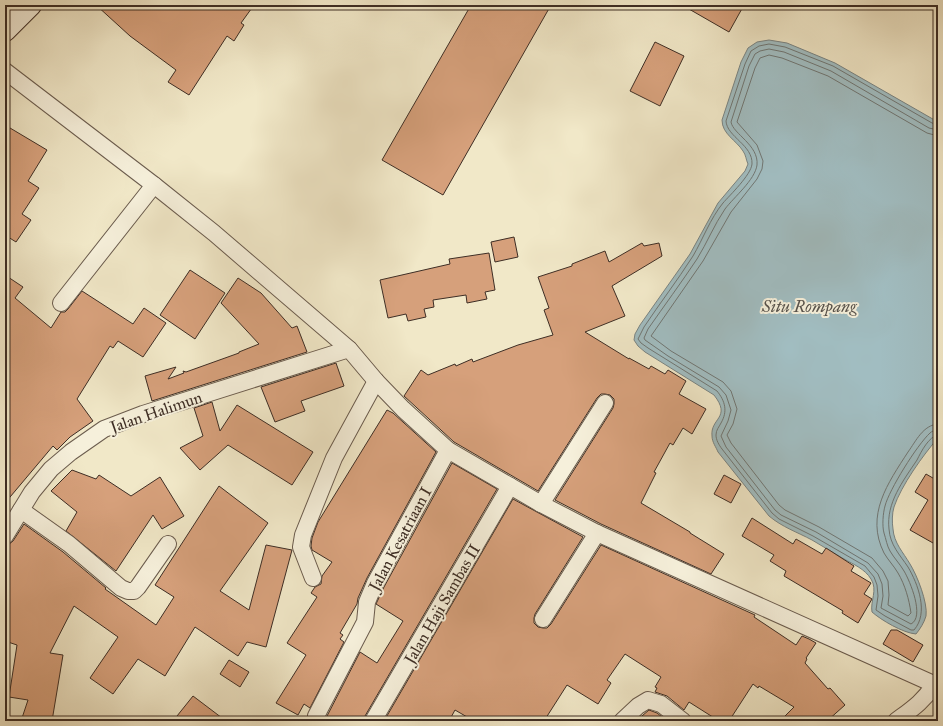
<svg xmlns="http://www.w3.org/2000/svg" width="943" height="726" viewBox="0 0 943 726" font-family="'IM FELL Great Primer',serif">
  <rect width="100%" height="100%" fill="#f1e8c8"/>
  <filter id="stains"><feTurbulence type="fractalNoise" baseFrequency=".005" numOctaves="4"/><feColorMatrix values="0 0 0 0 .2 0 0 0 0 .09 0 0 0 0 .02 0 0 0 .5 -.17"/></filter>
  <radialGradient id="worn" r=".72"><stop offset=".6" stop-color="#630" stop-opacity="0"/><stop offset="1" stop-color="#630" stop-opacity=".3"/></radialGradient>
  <path fill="#a1bdc1" stroke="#798483" d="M769 40 787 43 835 63 938 122V438C923 455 901 486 894 507 892 513 892 523 893 529 894 543 903 552 910 564 917 575 928 603 926 616 924 623 920 629 916 634 903 633 881 620 872 612 870 601 878 590 871 579 865 569 853 564 844 559 833 553 823 546 812 540 797 532 782 527 769 516L718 452C716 447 712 442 712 436 710 418 732 418 714 395L645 352 638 346 634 340 635 334 640 325 690 254 718 203 745 171 748 164C746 160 746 155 743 151 736 140 722 134 722 120L741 62 748 48 757 42Z"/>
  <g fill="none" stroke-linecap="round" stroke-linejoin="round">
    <g stroke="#707673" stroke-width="1">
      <path d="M938 125 932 123 833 66 785 47 769 44 759 46 751 51 745 64 726 121C727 137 753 145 752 164 751 175 730 195 723 203 710 219 703 239 693 256 677 281 660 303 644 327L638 339 641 343 648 348 717 391C725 401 728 411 721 423 719 427 716 430 716 435 716 440 719 445 722 449L772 513 779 519 813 536 865 566 874 577 877 585 878 596 876 610 885 616 911 630H914C929 613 918 584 908 567 900 555 890 545 889 529 886 503 903 481 917 460 921 452 929 436 938 435"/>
      <path d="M938 130 929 128 831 71 784 52 769 49 760 51 755 54 749 66 731 122C733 134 759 145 757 165 755 180 734 197 725 209 714 225 707 243 697 259 681 283 664 306 648 329L644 338 645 340 668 356 719 387 726 395 731 410 728 421 721 436 726 447 775 510 781 515 816 532 868 563 878 574 882 584 883 596 881 608 911 624C925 617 910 581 904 571 900 564 894 558 890 551 887 546 886 539 884 533 882 526 883 513 885 506 889 490 917 445 930 433 932 431 935 430 938 430"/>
      <path d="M938 136 927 133 828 76 782 58 769 55 760 58 755 68 737 122 757 145 763 161 762 169 757 179 731 212 703 261 651 336 671 351 723 382 731 391 737 409 733 424 727 435 731 443 779 505 785 510 819 527 872 558 883 571 888 581 889 595 888 605 908 616 911 613C909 599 905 585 898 573 894 566 888 560 884 553 865 515 888 483 908 452 916 441 923 425 938 424"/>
    </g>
  </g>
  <g fill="#d6a07b" stroke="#3e2e25">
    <polygon points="96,5 254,5 241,23 244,25 234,41 227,36 189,95 168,82 176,70 130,36"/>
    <polygon points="471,5 551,5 443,195 382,160"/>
    <polygon points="682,5 744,5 729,32"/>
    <polygon points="655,42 684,56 660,106 630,91"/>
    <polygon points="5,125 47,150 28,181 39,188 22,214 31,220 16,242 5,235"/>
    <polygon points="514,237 518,257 495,262 491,242"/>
    <polygon points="642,243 644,246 659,243 662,256 612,286 625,316 585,332 629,359 629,358 649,369 651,366 665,374 668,370 686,381 679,394 706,409 692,434 683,428 673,445 670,443 654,472 656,473 641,503 690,532 690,533 724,554 711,574 601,524 555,500 613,408 614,404 614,399 610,395 605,394 601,394 597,398 538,491 454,442 404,396 421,370 428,375 455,364 456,366 472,359 473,362 518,345 553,335 544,310 549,308 538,277 572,266 572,264 605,251 609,262"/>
    <polygon points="489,253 495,290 485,292 487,299 467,303 466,295 433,300 434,307 424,309 426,317 408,321 406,314 388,318 380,280 450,264 449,259"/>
    <polygon points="190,270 225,293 195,339 160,315"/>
    <polygon points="5,275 23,287 15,298 51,328 61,312 65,312 68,309 82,291 133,324 144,308 166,323 143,357 118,341 113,348 110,346 77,399 93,421 70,437 57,450 53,446 5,503"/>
    <polygon points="238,278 261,293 292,328 297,326 307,352 152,401 145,376 176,367 168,379 184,373 183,371 186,372 239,353 239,352 259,344 221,303"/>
    <polygon points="336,363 344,386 301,401 305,411 275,422 261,387"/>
    <polygon points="212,402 220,431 237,405 313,452 292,485 228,445 200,470 180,448 203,436 194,408"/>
    <polygon points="387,410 393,413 436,452 367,578 358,598 357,604 340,633 343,635 340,639 344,642 310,708 304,704 298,715 276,703 306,655 287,643 317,597 311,593 315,587 321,584 322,576 332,562 312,550 311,546 312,538 318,522"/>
    <polygon points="452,463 497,489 365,716 364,721 331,721 326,718 360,652 377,663 403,621 376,604 384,587"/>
    <polygon points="72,470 96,479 99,475 131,496 160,477 184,516 162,529 153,515 116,571 66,531 77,512 51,491"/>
    <polygon points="926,474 938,481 938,535 933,543 910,530 928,500 915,492"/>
    <polygon points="724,475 741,484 731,503 714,494"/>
    <polygon points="219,486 236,499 268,523 220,591 249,610 266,545 292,550 266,647 247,642 238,656 195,627 165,676 138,659 113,694 90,678 118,637 74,606 50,653 63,655 52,721 21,721 28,700 9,697 17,645 5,641 5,550 8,545 13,541 24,524 63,552 106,588 105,589 156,625 174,597 155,585"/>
    <polygon points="513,499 583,537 535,614 534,618 534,623 538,627 543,628 547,628 551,624 601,545 755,615 754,617 796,645 802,636 809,639 816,643 806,658 807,659 805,663 828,689 830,688 845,705 827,721 780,721 794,707 759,686 758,688 753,684 729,721 719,721 689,702 684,710 667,696 655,692 657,688 655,687 661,677 625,654 607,680 611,683 598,704 567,685 544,721 474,721 455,710 449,721 384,721"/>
    <polygon points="752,518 793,544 796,539 822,554 826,548 854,566 851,571 871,583 864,594 872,599 858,623 842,613 843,611 784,576 786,571 770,561 774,555 742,536"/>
    <polygon points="891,630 897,630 923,645 913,662 883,644"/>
    <polygon points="229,660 249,672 240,687 220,674"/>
    <polygon points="193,696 226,721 173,721"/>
    <polygon points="649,710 657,713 667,721 636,721"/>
  </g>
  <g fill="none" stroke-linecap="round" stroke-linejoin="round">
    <defs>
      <g id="street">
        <polyline points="5,71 154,185 214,233 349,349 376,381 403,409 448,450 541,504 597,533 938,686"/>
        <polyline points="61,303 154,185"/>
        <polyline points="541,504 605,403"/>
        <polyline points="21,510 69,544 121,588 128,591 134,591 138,587 168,544"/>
        <polyline points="5,536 32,492 51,469 71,452 104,429 143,414 349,349"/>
        <polyline points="313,578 301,547 303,535 334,458 376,381"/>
        <polyline points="543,619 597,533"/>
        <polyline points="316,716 365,622 367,602 375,583 448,450"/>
        <polyline points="373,721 510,486"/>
        <polyline points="622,721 638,706 648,700 661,704 683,721"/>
        <path d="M896 721C912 709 923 702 934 685"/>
      </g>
      <polyline id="secondary" points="5,30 30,5"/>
    </defs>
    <use href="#street" stroke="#6b5c4e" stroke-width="18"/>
    <use href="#secondary" stroke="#3e2e25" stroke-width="24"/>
    <use href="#street" stroke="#f6f0db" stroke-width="16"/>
    <use href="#secondary" stroke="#f6f0db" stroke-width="22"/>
  </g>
  <g text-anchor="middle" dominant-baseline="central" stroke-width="4" stroke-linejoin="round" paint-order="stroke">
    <g font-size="16" fill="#3e2e25" stroke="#f6f0db">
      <text transform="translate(156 412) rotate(-19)">Jalan Halimun</text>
      <text transform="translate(400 539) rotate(-62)">Jalan Kesatriaan I</text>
      <text transform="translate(442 604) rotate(-60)">Jalan Haji Sambas II</text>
    </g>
    <g font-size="17" font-style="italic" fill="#57524c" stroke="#f6f0db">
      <text x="809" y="306">Situ Rompang</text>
    </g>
  </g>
  <rect width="943" height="726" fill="none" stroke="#f1e8c8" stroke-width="20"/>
  <rect x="6" y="6" width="931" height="714" fill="none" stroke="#3e2e25" stroke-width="2"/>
  <rect x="10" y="10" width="923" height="706" fill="none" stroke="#3e2e25"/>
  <rect width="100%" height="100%" filter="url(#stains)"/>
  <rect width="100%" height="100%" fill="url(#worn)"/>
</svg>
